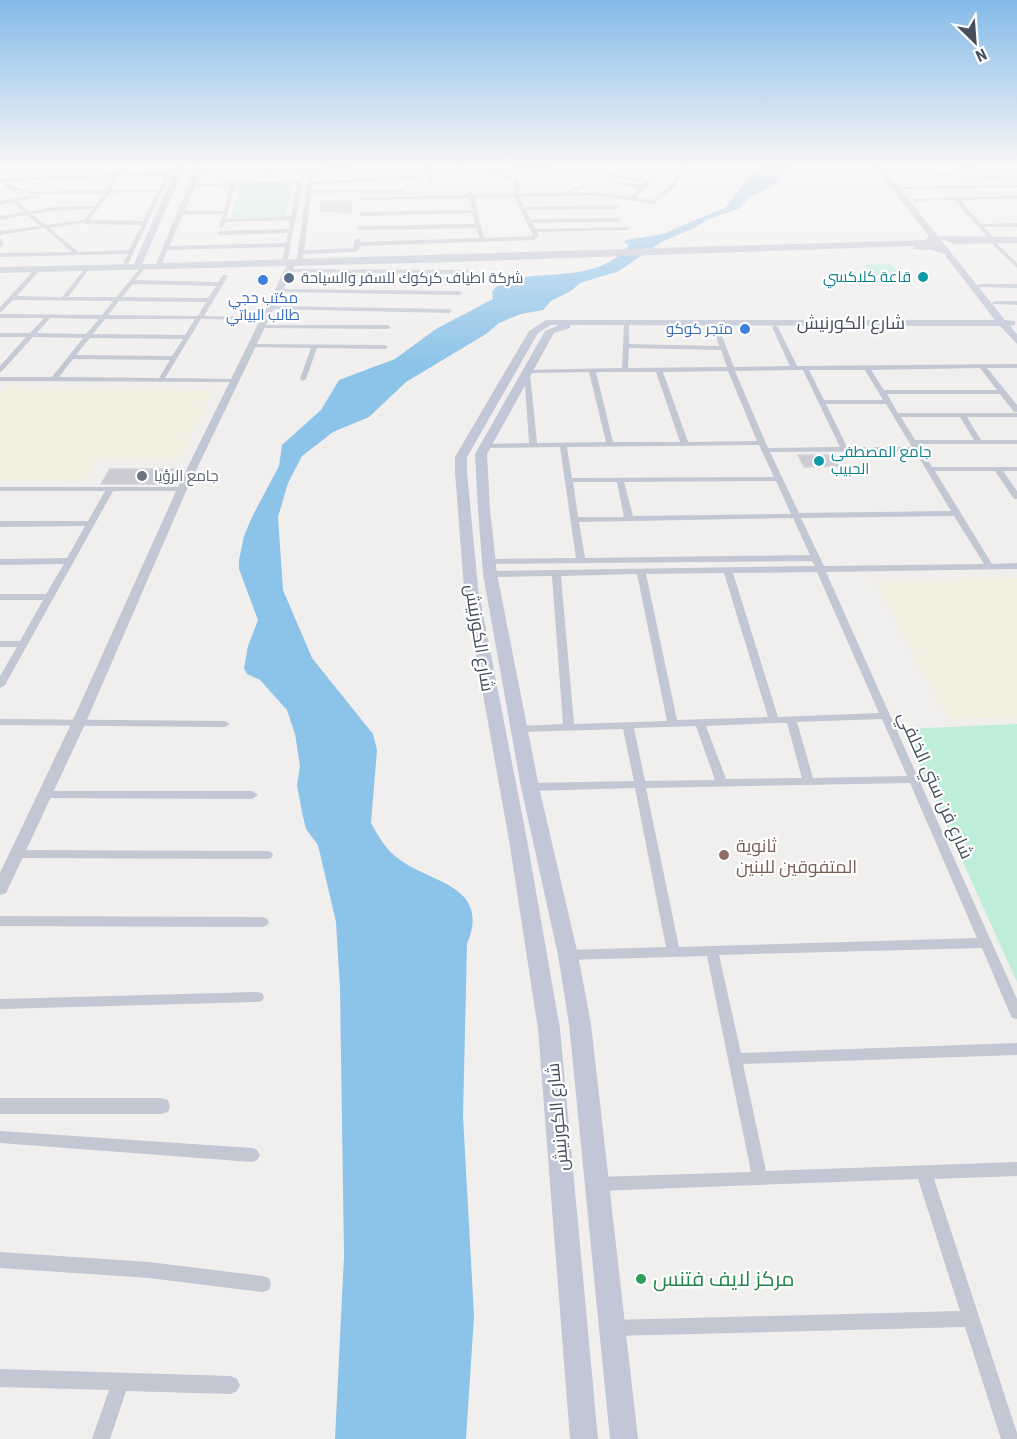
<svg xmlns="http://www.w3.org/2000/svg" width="1017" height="1439" viewBox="0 0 1017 1439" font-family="'Roboto Condensed',Cairo,sans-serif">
  <rect width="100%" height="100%" fill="#f1eeee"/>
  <g fill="#beedd9">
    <polygon points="292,184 286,216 231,218 240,185"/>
    <polygon points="890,264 905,280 877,280 863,265"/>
    <polygon points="1017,724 1017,982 903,729"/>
  </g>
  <g fill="#f1efdf">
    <polygon points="8,387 213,390 178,460 96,460 84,481 0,480 0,395"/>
    <polygon points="1017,578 1017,717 948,719 876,581"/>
  </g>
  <path fill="#8cc3e8" d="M760 164H791L775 185 750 197 738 209 708 219 696 227 661 242 619 271 580 283 571 291 551 301 543 310 521 314 499 323 486 334 406 382 369 417 333 432 302 456 288 483 278 517 283 590 312 658 373 734 377 750 371 823C377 834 385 848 395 856 428 884 492 883 467 944L463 1116 474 1316 466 1439H335L344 1256 340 988 336 922 318 845 306 829 302 812 297 785 300 766 295 734 287 710 260 680 247 674 244 668 248 646 258 620 239 569V560L244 536 252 517 279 466 282 445 321 410 339 380 395 359 436 329 493 299 492 292C512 261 594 292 629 245L624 242 626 240 663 234 726 207Z"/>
  <g fill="#cbccd3" stroke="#d2d3d9" stroke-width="1.5">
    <polygon points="321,201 352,201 351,213 321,211"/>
    <polygon points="798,455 833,455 839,466 804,467"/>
    <polygon points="110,469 181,469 174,484 101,484"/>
  </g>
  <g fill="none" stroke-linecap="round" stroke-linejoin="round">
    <g fill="#c2c7d3" fill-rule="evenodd">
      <polygon points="62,164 60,165 0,167 0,165"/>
      <path d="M121 164H125L120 174 167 173 171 164H175L128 264 123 263 128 254 0 257V253L72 252 44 228 0 235V231L40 226 27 215 0 220V216L24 212 12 202 0 205V201L40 195V197L17 201 29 212 53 207 95 206 104 193 32 194 7 188 3 181H0V179L115 174ZM165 176 158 190H111L118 177ZM113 177 106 190 32 192 11 186 8 181ZM157 192 143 221 89 220 110 193ZM93 209 84 220 46 225 32 214 53 211ZM83 223 85 224 142 225 129 250 79 252 49 228Z"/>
      <path d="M330 164 390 174 388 175 333 167 313 176 312 182 425 175 423 170 425 168 408 164 429 166 437 164 428 170 434 184 432 185 426 177 312 185 311 190H404L406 191 404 192 311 193 304 250 353 248 355 240 358 238 361 240 360 242 479 238 476 228 359 230 356 228 359 226 475 224 472 213 361 216 358 214 361 212 472 210 469 198 360 200 362 198 468 195V192L470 191 473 195 514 194 515 182 490 172 477 173 449 164H456L477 171 523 166 567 164 552 168H523L495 171 519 180V194L563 193 585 184 587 186 569 193H594L630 197 640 188 614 183 612 181 642 185 645 182 587 172 589 170 649 180 651 182 635 198 653 200 672 184 684 164H688L676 186 654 204 594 195 519 197 524 207 617 205 620 207 617 209 526 210 531 219 618 218 621 220 618 222 532 223 536 229 629 227 627 230 537 232 539 235 534 240 360 246 359 249 355 252 303 254 302 263 299 265 296 263 306 193 305 192 307 185 306 184 310 173 307 174 302 182 287 264 282 263 285 247 165 250 162 248 165 246 286 243 288 233 220 235 217 233 220 231 289 229 290 220 226 222 222 228 219 226 223 214 180 215 177 213 180 211H224L230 185 192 186 190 184 298 181 303 174 197 175 195 173 304 171 307 169 309 171H316ZM297 184 291 216 226 219 235 185ZM514 197 533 235 532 236 484 238 474 198Z"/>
      <polygon points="914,164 937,164 1007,170 1005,171"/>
      <polygon points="893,172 1017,177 1017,179 891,174"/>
      <polygon points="1017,185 1017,187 905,189 903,188 905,187"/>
      <polygon points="1017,196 1017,198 960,200 981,224 1017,223 1017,227 984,227 996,241 993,243 954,200 914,201 912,200 914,199"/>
      <polygon points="0,238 3,240 3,246 0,248"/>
      <polygon points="995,242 1017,263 1017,268 993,245 993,243"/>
      <path d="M143 265 146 267 135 280 218 282 223 275H227L228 276 204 316 268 317 269 318 266 320 201 319 165 378 234 379 236 380V382L0 381V377H52L83 338 33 337 2 371 0 372V366L26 337H0V333H30L44 318H0V314L102 315 113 301 13 300 0 313V307L36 268 41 269 17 296 62 297 87 266 90 268 68 297H116ZM133 284 216 286 208 298 122 297ZM119 301 206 302 198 316 108 315ZM50 318 99 319 86 334 37 333ZM105 319H195L185 335 93 334ZM90 338 183 339 172 356 76 355ZM73 359 170 360 159 378 59 377Z"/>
      <polygon points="288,269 471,270 474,272 471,274 286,272 286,270"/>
      <polygon points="980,284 1017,284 1017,288 978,287 977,286"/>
      <polygon points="278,289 459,291 462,293 459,295 276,292 276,290"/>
      <polygon points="995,301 1017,301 1017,305 993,304 992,303"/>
      <polygon points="271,306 449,309 452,311 449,313 269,309 268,308"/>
      <path d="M624 324 629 325V344L719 346 713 327 718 326 734 367 790 366 772 327 775 325 778 327 797 366 1017 364V368H987L1017 405V412H1014L1000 394H887L898 413H1017V417H967L981 440H1017V444H918L932 467H1017V471H1003L1017 491V499H1014L995 471H935L992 564 1017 563V569L826 572 1017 999V1019L1012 1018 1010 1014 982 948 719 955 741 1053 1017 1043V1055L743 1064 766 1171 1017 1162V1176L934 1179 1017 1433V1439H1001L965 1327 613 1336 607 1334 605 1328 607 1322 613 1320 960 1311 918 1179 598 1191 593 1189 590 1184 593 1179 598 1177 751 1172 707 956 568 960 563 958 562 955 563 952 568 950 666 947 635 788 530 791 524 787 530 783 634 781 623 729 521 732 516 729 521 726 563 724 552 576 490 577 486 574 490 571 815 566 812 561 486 564 485 562 489 559 576 558 560 447 485 448 481 446 485 444 529 443 524 370 622 368ZM629 348 721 350 727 367 628 368ZM980 368 997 390H884L871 370ZM803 370 840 447 768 448 735 371ZM809 370H865L883 400H824ZM728 371 757 441 688 442 663 372ZM589 372 606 442 537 443 530 373ZM596 372H656L680 442H613ZM826 404H886L912 447H847ZM901 417H960L974 440H915ZM759 445 774 477 572 478 567 447ZM915 451 951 511 799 513 770 452ZM776 481 791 514 633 516 624 482ZM573 482H617L624 517H578ZM954 516 984 564 824 566 801 518ZM793 518 810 555 585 558 579 522ZM817 572 879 713 778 717 733 573ZM724 573 768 717 677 720 646 574ZM637 574 667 721 574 724 561 576ZM882 719 907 776 813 778 797 722ZM774 723H787L802 778 726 779 706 726ZM696 726 715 780 645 781 634 728ZM910 783 977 938 679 947 646 788Z"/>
      <polygon points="262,325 388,325 391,327 388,329 260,328 260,326"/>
      <polygon points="253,344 385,345 388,347 385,349 317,348 306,379 303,381 300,379 311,348 251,347 250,346"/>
      <polygon points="0,487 182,487 186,489 182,491 113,491 5,685 0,688 0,676 17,647 0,647 0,641 20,641 43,600 0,600 0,594 46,594 64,564 0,565 0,559 67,558 85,526 0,527 0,521 88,521 105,491 0,491"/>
      <polygon points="0,719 225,721 230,724 225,727 0,725"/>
      <polygon points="45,791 252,791 258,795 252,799 41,798 39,795 41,792"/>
      <polygon points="17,850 267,851 271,852 273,855 271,858 267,859 17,858 13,857 11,854 13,851"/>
      <polygon points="0,916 263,917 267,919 269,922 267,925 263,927 0,926"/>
      <polygon points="257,992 262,993 264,997 262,1001 257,1002 0,1009 0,999"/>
      <polygon points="0,1131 252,1148 257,1150 260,1155 257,1160 252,1162 0,1143"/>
      <polygon points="0,1252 149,1262 263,1276 269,1278 271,1284 269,1290 263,1292 149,1278 0,1268"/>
      <polygon points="0,1369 231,1376 237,1379 240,1385 237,1391 231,1394 126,1391 110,1439 92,1439 109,1390 0,1387"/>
    </g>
    <g fill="#c2c7d3" fill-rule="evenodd">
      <polygon points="292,261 296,263 187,489 86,722 8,889 6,893 0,895 0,873 72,722 177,489 288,263"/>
      <polygon points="0,1098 161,1098 168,1100 170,1106 168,1112 161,1114 0,1114"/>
    </g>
    <polygon fill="#c1c7d6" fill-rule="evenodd" points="178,164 186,164 142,264 156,264 197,164 205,164 162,263 925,240 929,236 872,164 880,164 938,236 1017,237 1017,243 955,244 940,239 1005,320 1015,321 1015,325 1010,326 1017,334 1017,344 1000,326 570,325 570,328 554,333 487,454 490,509 497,574 539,787 578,955 591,1024 638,1439 610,1439 569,1024 558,955 521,787 483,574 478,509 475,454 545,331 559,325 551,325 538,333 467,457 467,472 478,588 527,840 560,1029 598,1439 570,1439 538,1029 509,840 464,588 455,472 455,457 529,331 546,320 995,320 944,254 932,250 913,249 913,246 454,262 0,273 0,267 134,264"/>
  </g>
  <linearGradient id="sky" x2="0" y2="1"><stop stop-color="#83bae8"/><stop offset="0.45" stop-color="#f9f7f7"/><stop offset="1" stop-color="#f9f7f7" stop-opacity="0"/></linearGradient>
  <rect width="1017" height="366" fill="url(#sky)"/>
  <g fill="#0f9aa8" stroke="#fff" stroke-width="2">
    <circle cx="923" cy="277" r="6"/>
    <circle cx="819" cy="461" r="6"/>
  </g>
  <circle fill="#5c6f8a" stroke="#fff" stroke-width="2" cx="289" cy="278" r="6"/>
  <g fill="#3f7fe0" stroke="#fff" stroke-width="2">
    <circle cx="263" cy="280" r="6"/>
    <circle cx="745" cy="329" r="6"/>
  </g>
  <circle fill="#6b7280" stroke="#fff" stroke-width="2" cx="142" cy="476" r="6"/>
  <circle fill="#8d6e63" stroke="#fff" stroke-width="2" cx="724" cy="855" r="6"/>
  <circle fill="#2e9e5b" stroke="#fff" stroke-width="2" cx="641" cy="1279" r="6"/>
  <g text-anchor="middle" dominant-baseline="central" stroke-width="4.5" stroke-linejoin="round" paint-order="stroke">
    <g font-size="15" fill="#0d838f" stroke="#fff" text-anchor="end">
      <text x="911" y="277">قاعة كلاكسي</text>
      <text x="831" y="452" text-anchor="start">جامع المصطفى<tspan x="831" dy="17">الحبيب</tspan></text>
    </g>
    <g font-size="15" fill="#4e5e75" stroke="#fff" text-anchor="start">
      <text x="301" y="278">شركة اطياف كركوك للسفر والسياحة</text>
    </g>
    <g font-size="15" fill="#366cbe" stroke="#fff">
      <text x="263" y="298">مكتب حجي<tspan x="263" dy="17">طالب البياتي</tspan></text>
      <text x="733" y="329" text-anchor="end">متجر كوكو</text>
    </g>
    <g font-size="15" fill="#5b616d" stroke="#fff" text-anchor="start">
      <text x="154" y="476">جامع الرؤيا</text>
    </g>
    <g font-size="18" fill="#474e5b" stroke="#fff">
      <text x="851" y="322">شارع الكورنيش</text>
      <text transform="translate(480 638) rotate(81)">شارع الكورنيش</text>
      <text transform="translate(936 785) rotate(66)">شارع فن ستي الخلفي</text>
      <text transform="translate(557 1117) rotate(-95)">شارع الكورنيش</text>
    </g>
    <g font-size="18" fill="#785e54" stroke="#fff" text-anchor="start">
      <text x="736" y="845">ثانوية<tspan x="736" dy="21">المتفوقين للبنين</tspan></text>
    </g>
    <g font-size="21" fill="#27864d" stroke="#fff" text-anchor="start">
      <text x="653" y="1279">مركز لايف فتنس</text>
    </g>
  </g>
  <g transform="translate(975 42) rotate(155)" stroke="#ffffff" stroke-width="4.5" paint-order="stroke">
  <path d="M0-4.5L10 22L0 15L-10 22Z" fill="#474e5b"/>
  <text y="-9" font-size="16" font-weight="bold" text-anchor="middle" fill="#474e5b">N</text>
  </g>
</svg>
